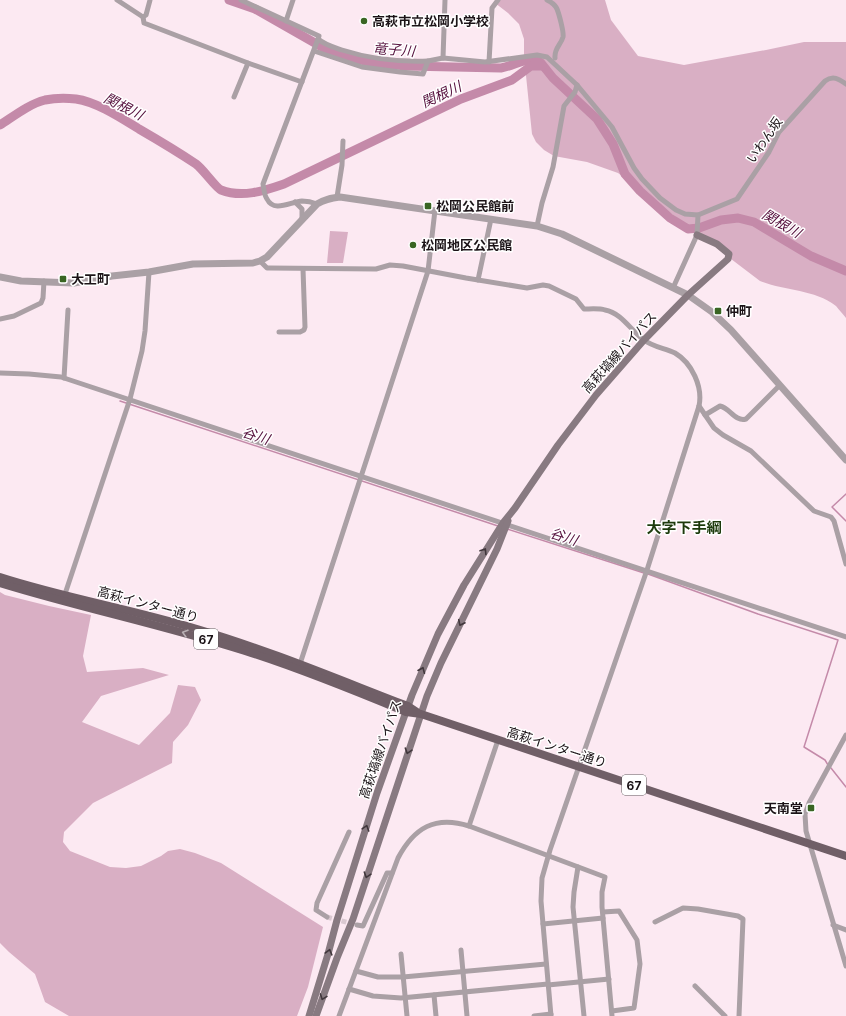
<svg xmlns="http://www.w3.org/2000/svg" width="846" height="1016" viewBox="0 0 846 1016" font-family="Inter,'Noto Sans JP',sans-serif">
  <rect width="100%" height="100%" fill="#fce9f2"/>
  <g fill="#d9afc4">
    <path d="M495 0H605L611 20 638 56 684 65 766 50 804 42H846V318C843 314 839 310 836 306 814 289 784 291 760 281L618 173 587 162 554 156 544 150 536 142 532 134 524 56V39L519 24 508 13 495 3Z"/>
    <polygon points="330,231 348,232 343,263 327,263"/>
    <polygon points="0,592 5,595 49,606 91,615 83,656 87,672 143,668 169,675 101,696 82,722 139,745 170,713 178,685 195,687 201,700 188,725 173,742 172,763 93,803 64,832 63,842 70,851 110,867 126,868 141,866 161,856 168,851 180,849 195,853 221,863 323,927 308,987 297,1016 69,1016 45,1002 35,974 9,952 0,943"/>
  </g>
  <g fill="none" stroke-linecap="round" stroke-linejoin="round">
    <g stroke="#c48aa9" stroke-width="1.5">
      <polyline points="120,401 498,526"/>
      <polyline points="846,494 832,507 846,521"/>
      <polyline points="507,529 644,573"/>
      <polyline points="648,574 758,614 838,640 804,747 825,760 828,765"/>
      <polyline points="831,768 846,787"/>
    </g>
    <g stroke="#c48aa9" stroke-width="9">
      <path d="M229 0 255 9 322 47 351 58 375 63 406 66 501 68C513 66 523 59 536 59L541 63 553 78 597 119 613 144 625 174 640 191 670 218 688 229 699 228 721 220 738 218 754 222 811 256 846 271"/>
      <path d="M0 125C14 116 29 104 45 100 55 98 66 98 76 99 97 102 121 118 139 129 158 140 178 152 196 164 203 169 216 188 221 190 242 198 264 191 284 184L461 99 512 80 531 66H542"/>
    </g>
    <polyline stroke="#dac9d1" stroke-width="5" stroke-dasharray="5 2.5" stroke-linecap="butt" points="327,917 353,924"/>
    <g stroke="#aaa0a5" stroke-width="5">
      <polyline points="117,0 143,17 144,23 248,63 302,82"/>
      <path d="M241 0 319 36 318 39C325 45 333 47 342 50 370 59 399 62 428 61"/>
      <path d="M547 0C551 2 555 4 557 9 559 14 564 32 563 37 561 45 554 48 555 58"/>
      <polyline points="143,17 146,15 150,0"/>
      <polyline points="286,21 293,0"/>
      <path d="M314 51 362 67 400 72 423 74 428 61 443 58 485 62 537 55 547 57 577 85 612 127 634 168 642 179 660 198 676 210 685 214 698 215 737 199 769 152 779 132 825 81C833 75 839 79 846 84"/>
      <polyline points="443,58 445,0"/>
      <polyline points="489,62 492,8 498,0"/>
      <polyline points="234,97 248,63"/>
      <polyline points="337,197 342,165 343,141"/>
      <polyline points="295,202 302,209 302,220"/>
      <path d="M317 204C312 202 307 201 302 201 290 202 274 213 267 199 264 195 264 189 263 184L318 39"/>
      <polyline points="537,226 542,203 553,167 564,106 575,92 577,85"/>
      <path d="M260 261 267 268H269L376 269 390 265 403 266 466 278 527 288 543 285 549 286 576 299 584 309C590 309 599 308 605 310 622 313 631 331 644 340 653 347 665 348 675 353 692 363 703 387 699 406L647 570 550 850 542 878 541 901 551 1016"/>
      <polyline points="478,280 491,219"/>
      <polyline points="673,288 697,235 698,215"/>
      <polyline points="0,319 14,316 41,303 43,298 44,281"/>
      <polyline points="279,332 300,332 304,330 305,327 303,269"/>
      <polyline points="0,373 29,374 61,377 846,637"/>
      <polyline points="64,378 68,310"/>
      <polyline points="699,406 714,428 723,435 751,451 814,511 831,517 834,521 846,564"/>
      <path d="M705 415 720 406C730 408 735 422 746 419L780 385"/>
      <polyline points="65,594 130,399 142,351 145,331 149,272"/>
      <polyline points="299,667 428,271 435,210"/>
      <polyline points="846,735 809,803 805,814 806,831 846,966"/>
      <polyline points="469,826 498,740"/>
      <polyline points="578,867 574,892 573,907 584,1016"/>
      <polyline points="603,912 619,911 637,940 640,964 634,1008 612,1011"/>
      <polyline points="327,917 316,910 317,903 349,832"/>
      <polyline points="655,922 683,908 698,909 738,916 743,919 739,1016"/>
      <polyline points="543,924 603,918"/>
      <polyline points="357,925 363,926 387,873 392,873"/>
      <polyline points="833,925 846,930"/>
      <polyline points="461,950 467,1016"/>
      <polyline points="401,954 407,1016"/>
      <polyline points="356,971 378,977 403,977 546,964"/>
      <polyline points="548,985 609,979"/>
      <polyline points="695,986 725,1016"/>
      <polyline points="349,989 373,996 401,998 548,984"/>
      <polyline points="434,995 436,1016"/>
      <path d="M339 1016 398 858C414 828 435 815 469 826L605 877 602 892V907L612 1016"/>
      <polyline points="534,1016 551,1014"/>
    </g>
    <path stroke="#aaa0a5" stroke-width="7" d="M0 277 21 281 74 283 112 276 149 272 193 264 253 263 260 261 267 257 317 204C325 199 331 198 340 197L537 226 562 234 688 295 712 312 731 330 846 460"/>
    <g stroke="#887a81" stroke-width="7">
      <polyline points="309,1016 328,954 337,920 377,793 412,695 438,634 464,585 503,523 515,508 558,445 596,395 644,340 688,295 728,259 729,254 717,244 697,235"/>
      <polyline points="316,1016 337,958 353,919 427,696 441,663 497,549 508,521"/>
    </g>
    <g stroke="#705f67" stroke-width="8">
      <path d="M0 577C65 598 132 609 197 629 265 649 330 676 397 702L408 706 417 712"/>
      <path d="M0 583C81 608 164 625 245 651 299 668 353 690 406 712L421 714 846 856"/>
    </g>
  </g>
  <defs><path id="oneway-chevron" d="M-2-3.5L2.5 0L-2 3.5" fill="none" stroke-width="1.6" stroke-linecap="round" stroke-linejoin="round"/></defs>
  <g stroke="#41373c">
    <use href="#oneway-chevron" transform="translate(484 551) rotate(-58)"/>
    <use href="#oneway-chevron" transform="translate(461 623) rotate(116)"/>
    <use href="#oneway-chevron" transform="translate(422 670) rotate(-67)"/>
    <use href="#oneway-chevron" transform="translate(408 751) rotate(108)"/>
    <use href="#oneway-chevron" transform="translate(366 828) rotate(-72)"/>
    <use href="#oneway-chevron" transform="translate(367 875) rotate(108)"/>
    <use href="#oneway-chevron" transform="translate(329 952) rotate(-75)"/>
    <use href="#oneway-chevron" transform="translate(323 997) rotate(110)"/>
  </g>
  <use stroke="#b8afb3" href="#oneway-chevron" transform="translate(185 633) rotate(-164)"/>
  <g fill="#396523" stroke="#fff" stroke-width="1.5">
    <circle cx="364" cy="21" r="4"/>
    <rect x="424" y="202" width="8" height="8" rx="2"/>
    <circle cx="413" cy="245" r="4"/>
    <rect x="59" y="275" width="8" height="8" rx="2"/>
    <rect x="714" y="307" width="8" height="8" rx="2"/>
    <rect x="807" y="804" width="8" height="8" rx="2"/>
  </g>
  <g text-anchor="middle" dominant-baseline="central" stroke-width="3" stroke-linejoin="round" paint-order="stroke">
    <g fill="#fff" stroke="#5f5a5d" stroke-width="1">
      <rect x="194" y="629" width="24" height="20" rx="3"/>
      <rect x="622" y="775" width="24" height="20" rx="3"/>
    </g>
    <g font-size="12" font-weight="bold" fill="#1b1317">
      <text x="206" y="639">67</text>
      <text x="634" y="785">67</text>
    </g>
    <g font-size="13" font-weight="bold" fill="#1b1317" stroke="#fff" text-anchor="start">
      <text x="372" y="21">高萩市立松岡小学校</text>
      <text x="436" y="206">松岡公民館前</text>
      <text x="421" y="245">松岡地区公民館</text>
      <text x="71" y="279">大工町</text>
      <text x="726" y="311">仲町</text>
      <text x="803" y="808" text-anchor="end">天南堂</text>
    </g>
    <g font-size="13" fill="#1b1317" stroke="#fff">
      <text transform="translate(764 140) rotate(-56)">いわん坂</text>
      <text transform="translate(619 352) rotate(-48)">高萩塙線バイパス</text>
      <text transform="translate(148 604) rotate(15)">高萩インター通り</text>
      <text transform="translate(557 747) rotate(18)">高萩インター通り</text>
      <text transform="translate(380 749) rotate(-71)">高萩塙線バイパス</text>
    </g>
    <g font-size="14" font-style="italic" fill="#550f3c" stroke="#fff">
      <text transform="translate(394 49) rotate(5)">竜子川</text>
      <text transform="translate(441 94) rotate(-25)">関根川</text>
      <text transform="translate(124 106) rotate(27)">関根川</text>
      <text transform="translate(782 223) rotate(30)">関根川</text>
      <text transform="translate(256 435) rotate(18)">谷川</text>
      <text transform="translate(564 536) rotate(18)">谷川</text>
    </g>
    <g font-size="15" font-weight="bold" fill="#1c3a0c" stroke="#fff">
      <text x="684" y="527">大字下手綱</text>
    </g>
  </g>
</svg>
